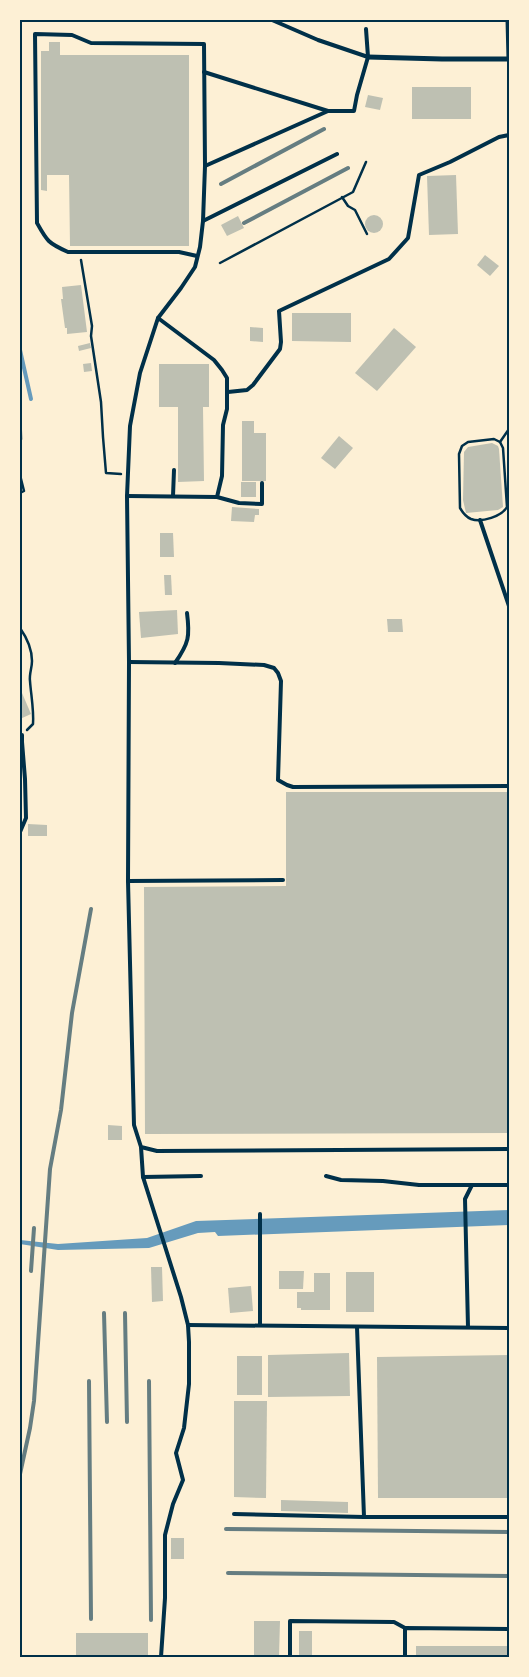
<svg xmlns="http://www.w3.org/2000/svg" width="529" height="1677" viewBox="0 0 529 1677" font-family="Raleway,sans-serif">
  <rect width="100%" height="100%" fill="#fdf0d5"/>
  <polygon fill="#669bbc" points="509,1210 509,1225 218,1236 215,1232 198,1233 149,1248 58,1250 20,1244 20,1240 58,1244 147,1238 196,1221"/>
  <g fill="none" stroke-linecap="round" stroke-linejoin="round">
    <polyline stroke="#669bbc" stroke-width="4" points="20,350 31,399"/>
  </g>
  <g fill="#bec0b2">
    <polygon points="49,42 60,42 60,55 189,55 189,246 70,246 69,175 47,175 47,191 41,190 41,51 49,51"/>
    <rect x="412" y="87" width="59" height="32"/>
    <polygon points="368,95 383,98 380,110 365,107"/>
    <polygon points="456,175 458,234 429,235 427,176"/>
    <circle cx="374" cy="224" r="9"/>
    <polygon points="238,216 244,228 227,236 221,225"/>
    <polygon points="485,255 499,266 490,276 477,265"/>
    <polygon points="81,285 87,332 67,334 67,328 65,328 61,299 63,299 62,287"/>
    <polygon points="292,313 351,313 351,342 292,341"/>
    <polygon points="250,327 263,328 263,342 250,341"/>
    <polygon points="394,328 416,347 377,391 355,373"/>
    <polygon points="90,343 91,348 79,351 78,346"/>
    <polygon points="91,363 92,371 84,372 83,364"/>
    <polygon points="159,364 209,364 209,407 203,407 204,481 178,482 178,407 159,407"/>
    <polygon points="242,421 254,421 254,433 266,433 266,481 242,481"/>
    <polygon points="339,436 353,448 335,469 321,458"/>
    <polygon points="492,443 498,446 499,449 503,507 498,510 466,513 463,500 464,452 468,447"/>
    <rect x="241" y="482" width="15" height="15"/>
    <polygon points="232,507 259,509 259,515 255,515 254,522 231,521"/>
    <polygon points="160,533 173,533 174,557 160,557"/>
    <polygon points="164,575 171,575 172,595 165,595"/>
    <polygon points="177,610 178,634 141,638 139,612"/>
    <polygon points="387,619 402,619 403,632 388,632"/>
    <polygon points="20,693 22,693 31,714 20,719"/>
    <polygon points="286,792 509,792 509,1133 145,1134 144,887 286,886"/>
    <polygon points="28,824 47,825 47,836 28,836"/>
    <polygon points="108,1125 122,1126 122,1140 108,1140"/>
    <polygon points="151,1267 162,1267 163,1301 152,1302"/>
    <polygon points="279,1271 304,1271 303,1289 279,1289"/>
    <rect x="346" y="1272" width="28" height="40"/>
    <polygon points="314,1273 330,1273 330,1310 301,1310 301,1308 297,1308 297,1292 314,1292"/>
    <polygon points="251,1286 253,1311 230,1313 228,1288"/>
    <polygon points="349,1353 350,1396 268,1397 268,1355"/>
    <polygon points="509,1355 509,1498 378,1498 377,1357"/>
    <rect x="237" y="1356" width="25" height="39"/>
    <polygon points="234,1401 267,1401 266,1498 234,1497"/>
    <polygon points="281,1500 348,1502 348,1513 281,1511"/>
    <rect x="171" y="1538" width="13" height="21"/>
    <polygon points="254,1621 280,1621 279,1657 254,1657"/>
    <polygon points="299,1631 312,1631 312,1657 299,1656"/>
    <rect x="76" y="1633" width="72" height="24"/>
    <rect x="416" y="1646" width="93" height="11"/>
  </g>
  <g fill="none" stroke-linecap="round" stroke-linejoin="round">
    <g stroke="#003049" stroke-width="2.5">
      <polyline points="342,197 348,206 355,210 367,234"/>
      <polyline points="81,260 92,326 91,336 101,402 103,437 106,473 121,474"/>
      <polyline points="220,263 353,192 366,162"/>
      <polyline points="20,401 21,439 20,442"/>
      <path d="M494 439 500 442 503 448 507 507C502 516 482 523 471 519 466 517 463 513 460 508L459 454 462 446 468 442Z"/>
      <polyline points="500,442 509,429"/>
      <polyline points="20,475 24,491 20,493"/>
      <path d="M20 628C27 638 32 649 32 661 32 668 29 674 30 681 31 695 34 710 33 724L27 730"/>
    </g>
    <g stroke="#003049" stroke-width="4">
      <polyline points="272,20 318,40 368,57"/>
      <polyline points="204,72 328,111"/>
      <polyline points="205,166 328,111 354,111 357,95 368,57 366,29"/>
      <polyline points="203,221 337,154"/>
      <path d="M197 256 179 252H68C48 243 47 241 37 223L35 34 72 35 91 43 204 44 205 166 203 221 200 247 195 267 181 288 158 318 140 373 130 426 127 496 129 662 128 881 134 1125 141 1147 157 1151 509 1149"/>
      <polyline points="228,392 247,390 253,385 280,349 281,342 279,311 389,259 408,238 419,175 450,162 499,137 509,135"/>
      <polyline points="127,496 217,497 222,476 223,425 227,409 227,378 222,370 214,360 158,318"/>
      <polyline points="173,496 174,470"/>
      <polyline points="217,497 239,503 262,504 262,483"/>
      <polyline points="480,520 509,606"/>
      <polyline points="129,662 219,663 264,665 274,668 278,673 281,681 278,780 287,785 293,787 509,786"/>
      <path d="M175 663C189 643 190 636 187 613"/>
      <polyline points="20,832 26,818 25,779 22,742 22,735"/>
      <polyline points="128,881 283,880"/>
      <polyline points="141,1147 143,1177 181,1297 188,1325 189,1342 189,1384 184,1428 176,1453 183,1480 173,1504 165,1535 165,1598 161,1657"/>
      <polyline points="326,1176 341,1180 383,1181 419,1185 509,1185"/>
      <polyline points="143,1177 201,1176"/>
      <polyline points="188,1325 509,1328"/>
      <polyline points="260,1325 260,1214"/>
      <polyline points="357,1327 364,1517"/>
      <polyline points="468,1327 465,1199 472,1185"/>
      <polyline points="234,1514 364,1517 509,1517"/>
      <polyline points="290,1657 290,1621 394,1622 405,1628"/>
      <polyline points="405,1657 405,1628 509,1629"/>
    </g>
    <g stroke="#003049" stroke-width="5">
      <polyline points="508,20 509,59"/>
      <polyline points="368,57 442,59 509,59"/>
    </g>
    <g stroke="#657d81" stroke-width="4">
      <polyline points="221,184 324,129"/>
      <polyline points="244,223 348,168"/>
      <polyline points="31,1271 34,1228"/>
      <polyline points="104,1313 107,1422"/>
      <polyline points="125,1313 127,1422"/>
      <polyline points="89,1381 91,1619"/>
      <polyline points="149,1381 151,1620"/>
      <polyline points="20,1474 30,1428 34,1401 50,1169 61,1110 72,1013 91,909"/>
      <polyline points="226,1529 509,1532"/>
      <polyline points="228,1573 509,1576"/>
    </g>
  </g>
  <rect width="529" height="1677" fill="none" stroke="#fdf0d5" stroke-width="42"/>
  <rect x="21" y="21" width="487" height="1635" fill="none" stroke="#003049" stroke-width="2"/>
</svg>
